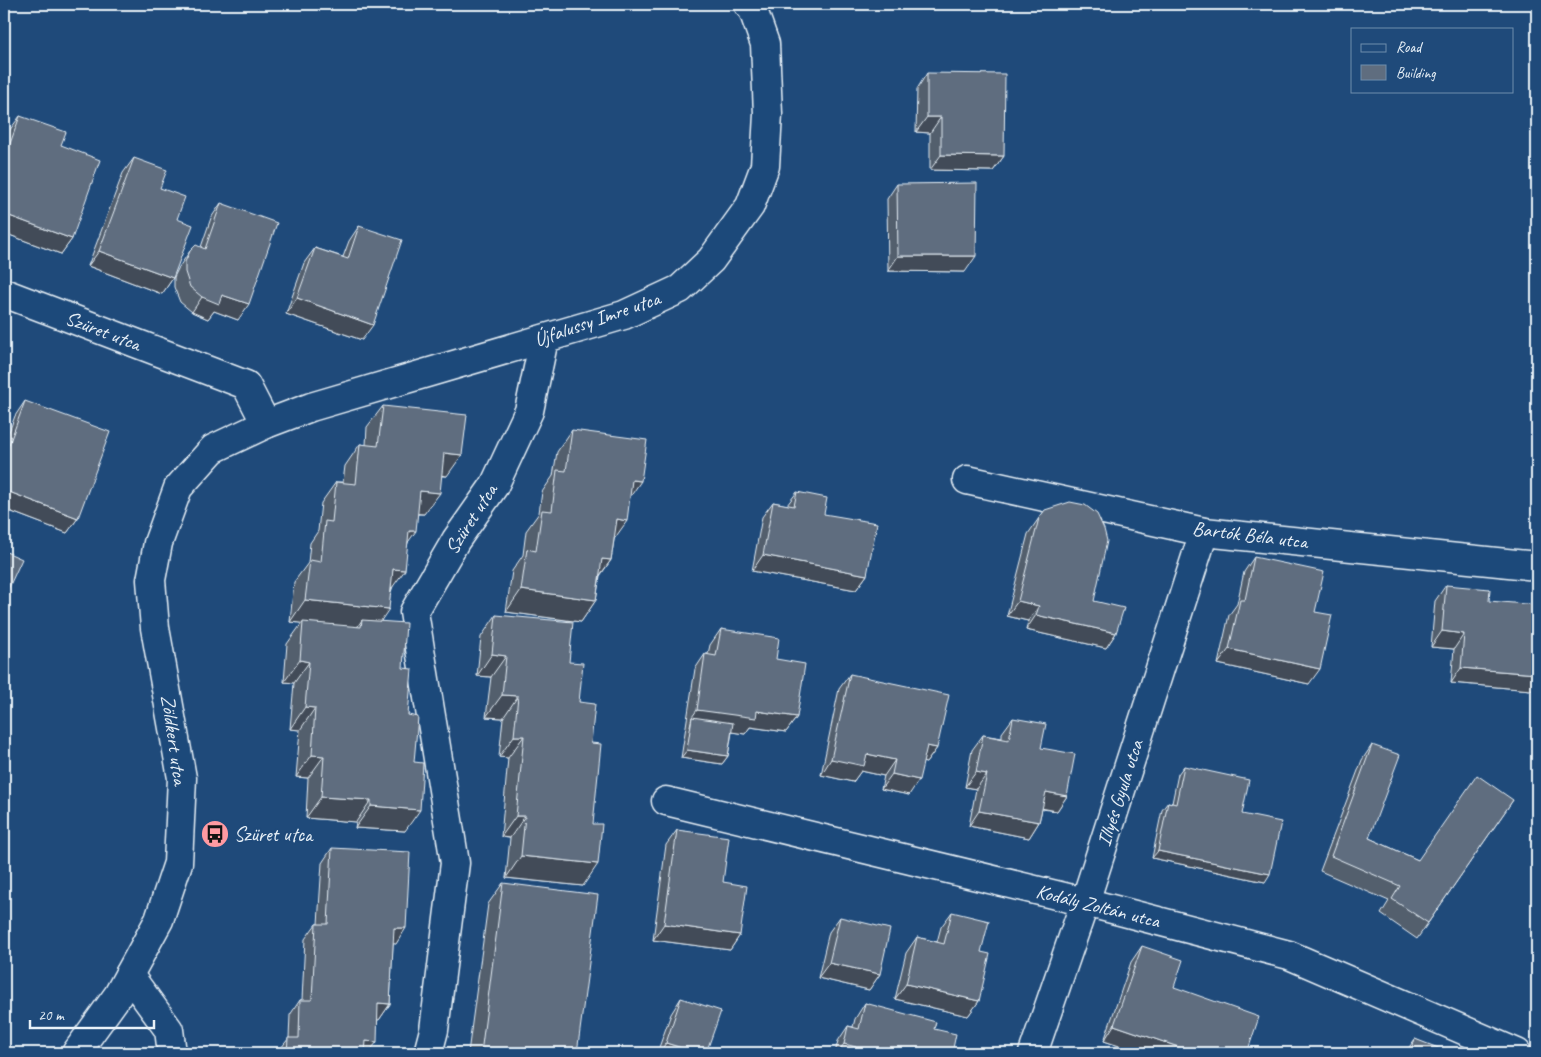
<svg xmlns="http://www.w3.org/2000/svg" width="1541" height="1057" viewBox="0 0 1541 1057" font-family="Caveat,sans-serif">
  <rect width="100%" height="100%" fill="#1f4a7a"/>
  <filter id="ink" filterUnits="userSpaceOnUse"><feTurbulence type="fractalNoise" baseFrequency=".02" numOctaves="2"/><feDisplacementMap in="SourceGraphic" scale="10" xChannelSelector="R" yChannelSelector="G"/><feConvolveMatrix kernelMatrix="1 2 1 2 8 2 1 2 1" color-interpolation-filters="sRGB"/></filter>
  <g filter="url(#ink)">
    <g fill="none" stroke-linecap="round" stroke-linejoin="round">
      <defs>
        <g id="minor">
          <polyline points="4,293 246,385 266,424"/>
          <polyline points="967,480 1204,532 1537,566"/>
          <polyline points="666,801 1085,902 1289,955 1517,1053"/>
          <polyline points="129,975 169,1030 172,1053"/>
          <polyline points="76,1053 118,995 159,920 178,863 182,778 155,628 151,580 158,543 178,488 213,449 266,424 311,407 624,315 680,289 711,260 750,206 765,166 768,114 765,44 753,10 748,4"/>
          <polyline points="428,1053 434,1030 455,863 414,612 456,540 494,486 529,411 544,339"/>
          <polyline points="1033,1053 1085,902 1204,532"/>
        </g>
      </defs>
      <use href="#minor" stroke="#e8f1f8" stroke-width="31"/>
      <use href="#minor" stroke="#1f4a7a" stroke-width="28"/>
    </g>
    <g fill="#525e6d" stroke="#e8f1f8">
      <polygon points="927,73 1004,156 993,171 930,170 930,133 916,132 917,89"/>
      <polygon points="20,116 61,145 72,239 61,254 4,233 4,146 9,131"/>
      <polygon points="134,158 160,188 177,219 173,278 162,294 88,266 123,173"/>
      <polygon points="897,184 965,272 888,271 887,199"/>
      <polygon points="221,203 238,320 214,311 208,319 192,312 180,302 174,287 174,277 179,267 190,251 201,247 211,218"/>
      <polygon points="359,226 362,340 286,314 304,263 315,248 343,257 349,241"/>
      <polygon points="25,401 78,518 67,533 4,509 4,445 15,416"/>
      <polygon points="383,406 447,476 441,476 424,514 418,514 381,621 403,668 408,715 405,831 355,828 356,822 306,818 308,778 296,777 300,730 290,729 294,683 284,682 287,644 302,623 290,622 294,582 308,563 310,543 318,531 321,503 336,482 343,482 345,466 360,444 366,445 367,427"/>
      <polygon points="572,430 630,497 614,540 611,560 600,576 596,600 581,622 506,612 512,571 523,555 526,531 539,513 542,492 553,476 557,452"/>
      <polygon points="797,492 824,514 867,575 856,590 752,571 762,517 773,502 787,505"/>
      <polygon points="1039,518 1094,601 1116,633 1106,648 1026,630 1028,621 1007,616 1028,534"/>
      <polygon points="1254,557 1315,612 1309,684 1218,664 1229,615 1237,604 1244,572"/>
      <polygon points="1446,585 1489,601 1531,690 1451,683 1454,649 1431,647 1435,601"/>
      <polygon points="496,615 569,662 579,702 591,743 583,886 506,878 510,838 501,837 508,758 499,757 503,718 486,717 491,677 477,676 481,637"/>
      <polygon points="721,629 776,659 797,717 786,732 750,727 745,734 732,732 728,756 722,764 681,758 695,669 705,654 708,654 710,645"/>
      <polygon points="850,674 937,748 926,763 923,762 909,795 881,789 884,776 861,771 853,782 821,775 839,689"/>
      <polygon points="1013,718 1041,748 1067,796 1057,811 1042,809 1039,822 1029,838 969,826 976,789 965,787 972,750 983,735 1002,738 1002,733"/>
      <polygon points="1372,745 1369,838 1418,860 1513,800 1417,939 1381,914 1389,901 1320,871 1362,760"/>
      <polygon points="1184,766 1242,814 1265,882 1152,858 1162,810 1168,802 1172,803 1178,774"/>
      <polygon points="677,830 723,882 740,935 730,950 653,940 666,845"/>
      <polygon points="332,848 396,944 393,943 390,1004 379,1020 378,1019 368,1053 277,1053 289,1038 290,1015 300,1000 302,1000 305,939 316,924 318,924 322,863"/>
      <polygon points="503,883 577,1053 468,1053 488,904"/>
      <polygon points="952,912 981,952 979,1001 968,1016 895,999 906,953 917,937 937,942 941,927"/>
      <polygon points="840,917 880,974 869,990 818,978 829,932"/>
      <polygon points="1142,946 1174,987 1247,1053 1141,1053 1104,1041 1131,962"/>
      <polygon points="681,998 706,1053 657,1053 671,1014"/>
      <polygon points="865,1003 934,1029 952,1053 835,1053 838,1041 848,1026 853,1027 855,1019"/>
      <polygon points="1415,1039 1445,1053 1405,1053"/>
    </g>
    <g fill="#424c59" stroke="#e8f1f8">
      <polygon points="927,117 941,117 930,133 916,132"/>
      <polygon points="941,155 1004,156 993,171 930,170"/>
      <polygon points="4,214 72,239 61,254 4,233"/>
      <polygon points="99,251 173,278 162,294 88,266"/>
      <polygon points="898,256 976,256 965,272 888,271"/>
      <polygon points="222,295 249,304 238,320 214,311 208,319 192,312 202,297"/>
      <polygon points="297,298 373,325 362,340 286,314"/>
      <polygon points="444,453 462,455 447,476 429,474"/>
      <polygon points="632,480 641,481 626,503"/>
      <polygon points="4,490 78,518 67,533 4,509"/>
      <polygon points="420,491 440,493 424,514 405,513"/>
      <polygon points="617,519 627,521 612,542"/>
      <polygon points="409,531 416,531 401,552"/>
      <polygon points="763,555 867,575 856,590 752,571"/>
      <polygon points="602,559 611,560 595,582"/>
      <polygon points="393,569 405,570 389,592"/>
      <polygon points="521,590 596,600 581,622 506,612"/>
      <polygon points="305,600 389,609 374,631 362,620 356,629 290,622"/>
      <polygon points="1018,601 1039,606 1028,621 1007,616"/>
      <polygon points="1036,615 1116,633 1106,648 1026,630"/>
      <polygon points="1442,631 1464,634 1454,649 1431,647"/>
      <polygon points="1229,649 1320,669 1309,684 1218,664"/>
      <polygon points="492,654 506,656 491,677 477,676"/>
      <polygon points="300,660 309,662 294,683 284,682"/>
      <polygon points="1461,668 1537,674 1537,681 1531,690 1451,683"/>
      <polygon points="502,695 518,696 503,718 486,717"/>
      <polygon points="305,707 315,708 300,730 290,729"/>
      <polygon points="697,710 757,711 797,717 786,732 750,727 745,734 690,726 692,717"/>
      <polygon points="514,736 524,736 508,758 499,757"/>
      <polygon points="927,746 937,748 926,763 916,761"/>
      <polygon points="687,750 728,756 722,764 681,758"/>
      <polygon points="867,754 895,760 884,776 861,771 853,782 821,775 831,759"/>
      <polygon points="312,755 324,756 308,778 296,777"/>
      <polygon points="976,772 987,774 976,789 965,787"/>
      <polygon points="892,774 919,780 909,795 881,789"/>
      <polygon points="1046,792 1067,796 1057,811 1035,807"/>
      <polygon points="321,797 371,800 356,822 306,818"/>
      <polygon points="371,806 420,810 405,831 355,828"/>
      <polygon points="979,811 1039,822 1029,838 969,826"/>
      <polygon points="516,816 525,816 510,838 501,837"/>
      <polygon points="1158,851 1270,874 1265,882 1152,858"/>
      <polygon points="521,856 598,864 583,886 506,878"/>
      <polygon points="664,924 740,935 730,950 653,940"/>
      <polygon points="394,928 406,928 396,944 383,943"/>
      <polygon points="829,963 880,974 869,990 818,978"/>
      <polygon points="906,984 979,1001 968,1016 895,999"/>
      <polygon points="378,1003 390,1004 379,1020 368,1019"/>
      <polygon points="1114,1025 1196,1053 1141,1053 1104,1041"/>
      <polygon points="366,1041 377,1042 368,1053 357,1053"/>
      <polygon points="666,1043 698,1053 659,1053"/>
      <polygon points="844,1044 856,1047 851,1053 837,1053"/>
    </g>
    <g fill="#5f6d7f" stroke="#e8f1f8">
      <polygon points="927,73 1005,74 1004,156 941,155 941,117 927,117"/>
      <polygon points="20,116 66,132 61,145 100,160 72,239 4,214 4,160"/>
      <polygon points="134,158 167,170 160,188 185,197 177,219 193,225 173,278 99,251"/>
      <polygon points="977,183 976,256 898,256 897,184"/>
      <polygon points="221,203 277,223 249,304 222,295 219,304 202,297 190,287 185,272 185,262 190,251 196,245 205,249"/>
      <polygon points="359,226 402,240 373,325 297,298 315,248 348,259"/>
      <polygon points="25,401 110,432 78,518 4,490 4,458"/>
      <polygon points="383,406 467,415 462,455 444,453 440,493 420,491 416,531 409,531 405,570 393,569 389,609 305,600 310,560 321,562 325,521 332,522 336,482 356,484 360,444 378,446"/>
      <polygon points="572,430 647,440 641,481 632,480 627,521 617,519 611,560 602,559 596,600 521,590 527,549 536,551 542,510 552,511 557,470 566,471"/>
      <polygon points="797,492 827,498 824,514 877,523 867,575 763,555 773,502 794,506"/>
      <polygon points="1070,502 1085,505 1097,514 1104,529 1107,541 1094,601 1124,608 1116,633 1036,615 1039,606 1018,601 1039,518 1045,510"/>
      <polygon points="4,551 22,559 4,598"/>
      <polygon points="1254,557 1324,572 1315,612 1332,615 1320,669 1229,649 1240,600 1245,600"/>
      <polygon points="1446,585 1490,589 1489,601 1537,605 1537,674 1461,668 1464,634 1442,631"/>
      <polygon points="496,615 573,622 569,662 583,663 579,702 595,704 591,743 601,744 593,824 602,824 598,864 521,856 525,816 516,816 524,736 514,736 518,696 502,695 506,656 492,654"/>
      <polygon points="362,620 406,623 403,668 412,669 408,715 418,717 414,762 423,763 420,810 371,806 371,800 321,797 324,756 312,755 315,708 305,707 309,662 300,660 303,622 361,627"/>
      <polygon points="721,629 779,638 776,659 805,664 797,717 757,711 756,718 697,710 705,654 716,656"/>
      <polygon points="850,674 949,695 937,748 927,746 919,780 892,774 895,760 867,754 864,766 831,759"/>
      <polygon points="692,717 733,723 728,756 687,750"/>
      <polygon points="1013,718 1046,724 1041,748 1075,754 1067,796 1046,792 1039,822 979,811 987,774 976,772 983,735 1009,740"/>
      <polygon points="1372,745 1400,755 1369,838 1418,860 1477,775 1513,800 1428,923 1392,899 1400,886 1331,856"/>
      <polygon points="1184,766 1249,780 1242,814 1281,822 1270,874 1158,851 1168,802 1176,804"/>
      <polygon points="677,830 729,837 723,882 747,886 740,935 664,924"/>
      <polygon points="332,848 410,852 406,928 394,928 390,1004 378,1003 377,1042 366,1041 365,1053 287,1053 288,1038 299,1038 300,1000 312,1000 316,924 328,924"/>
      <polygon points="503,883 598,895 577,1053 481,1053"/>
      <polygon points="952,912 989,921 981,952 990,954 979,1001 906,984 917,937 944,944"/>
      <polygon points="840,917 890,929 880,974 829,963"/>
      <polygon points="1142,946 1183,960 1174,987 1259,1017 1247,1053 1196,1053 1114,1025"/>
      <polygon points="681,998 721,1011 706,1053 698,1053 666,1043"/>
      <polygon points="865,1003 936,1022 934,1029 956,1034 952,1053 854,1053 856,1047 844,1044 848,1026 859,1029"/>
      <polygon points="1415,1039 1446,1051 1445,1053 1410,1053"/>
    </g>
  </g>
  <defs>
    <symbol id="bus-disc" viewBox="-11 -11 22 22"><circle r="9.5" fill="#ff9aa2" stroke="#1f4a7a"/><path d="M-5-6H5V4H4V6H2V4H-2V6H-4V4H-5ZM-3.5-4V0h7V-4ZM-3.5 1.2v1.5H-2V1.2ZM2 1.2v1.5H3.5V1.2Z" fill="#111"/></symbol>
  </defs>
  <g fill-rule="evenodd">
    <use href="#bus-disc" x="199" y="818" width="32" height="32"/>
  </g>
  <g text-anchor="middle" dominant-baseline="central" stroke-width="4" stroke-linejoin="round" paint-order="stroke">
    <g font-size="20" fill="#e8f1f8" stroke="#1f4a7a">
      <text transform="translate(597 319) rotate(-19)">Újfalussy Imre utca</text>
      <text transform="translate(103 331) rotate(21)">Szüret utca</text>
      <text transform="translate(471 519) rotate(-57)">Szüret utca</text>
      <text transform="translate(1250 535) rotate(7)">Bartók Béla utca</text>
      <text transform="translate(174 740) rotate(82)">Zöldkert utca</text>
      <text transform="translate(1120 793) rotate(-72)">Illyés Gyula utca</text>
      <text transform="translate(1098 906) rotate(14)">Kodály Zoltán utca</text>
    </g>
    <g font-size="20" fill="#e8f1f8" stroke="#1f4a7a" text-anchor="start">
      <text x="234" y="834">Szüret utca</text>
    </g>
  </g>
  <rect width="1541" height="1057" fill="none" stroke="#1f4a7a" stroke-width="20"/>
  <rect x="10" y="10" width="1521" height="1037" fill="none" stroke="#e8f1f8" stroke-width="2" filter="url(#ink)"/>
  <rect x="1351" y="28" width="162" height="65" fill="#1f4a7a" stroke="#6f8dac"/>
  <rect x="1361" y="44" width="25" height="8" fill="#1f4a7a" stroke="#6f8dac"/>
  <text x="1396" y="52" font-size="15" fill="#e8f1f8">Road</text>
  <rect x="1361" y="65" width="25" height="15" fill="#5f6d7f" stroke="#6f8dac"/>
  <text x="1396" y="78" font-size="15" fill="#e8f1f8">Building</text>
  <path d="M30 1020v8h124v-8" fill="none" stroke="#e8f1f8" stroke-width="2.5"/>
  <text x="38" y="1020" font-size="15" fill="#e8f1f8" stroke="#1f4a7a" stroke-width="4" paint-order="stroke">20 m</text>
</svg>
